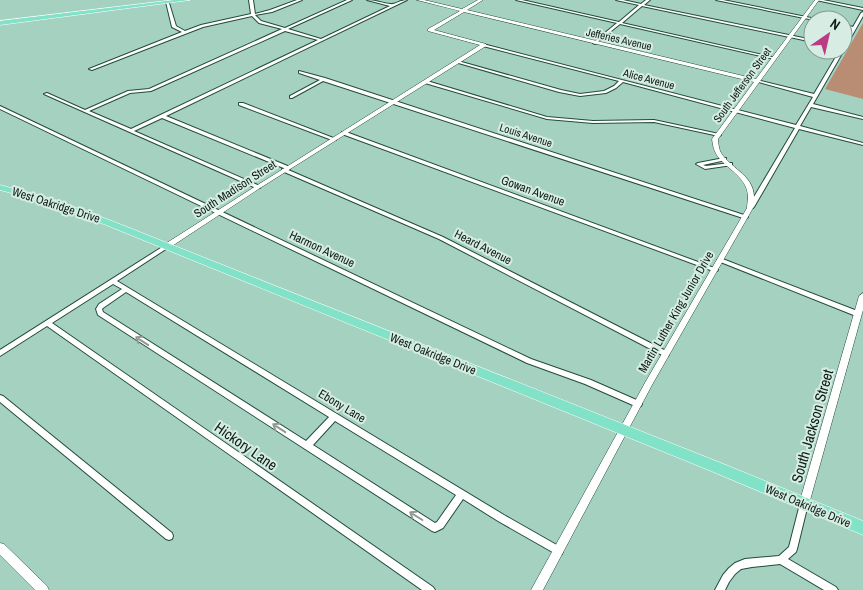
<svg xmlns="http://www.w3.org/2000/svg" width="863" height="590" viewBox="0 0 863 590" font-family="'Archivo Narrow',sans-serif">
  <rect width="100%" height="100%" fill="#a5d2c0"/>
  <polygon fill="#b98c74" points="863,23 863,99 825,89"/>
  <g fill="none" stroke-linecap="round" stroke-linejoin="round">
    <defs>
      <g id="minor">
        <path d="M249 0H253L255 14 270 10 297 0H302L272 12 255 15 261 21 285 28 347 0H352L288 29 321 39 390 6 367 0C375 0 382 3 390 4 395 5 400 0 407 0L166 116 290 167V169H286L162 118 134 131 260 186V188H256L44 94 47 93 85 110 128 91 149 89 282 29 259 23 252 16 203 27 92 70 89 69 182 32 172 27 166 2 169 3 176 26 185 31 201 25 251 14ZM285 31 318 40 131 129 89 111 130 93 151 91Z"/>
        <polygon points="516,0 522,0 619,22 639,5 616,0 623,0 641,4 646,0 650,0 644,5 813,40 813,42 642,6 622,23 776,58 774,59 620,24 595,44 593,43 594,42 617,23"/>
        <polygon points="716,0 723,0 821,20 814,20"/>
        <polygon points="816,0 823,0 863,8 863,10"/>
        <polygon points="863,12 863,16 845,48 843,49 843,45 852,29 843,26 843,24 853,27 861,13"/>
        <polygon points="483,44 796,125 813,97 755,81 757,80 814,94 840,50 843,49 844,50 813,104 863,117 863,119 811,107 800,126 863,143 863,145 799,129 754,207 753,208 749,208 748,207 795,128 623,82 616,88 606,93 580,96 559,92 455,62 458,61 561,90 580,94 604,91 614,86 619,81 483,46"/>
        <polygon points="299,71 325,78 747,216 748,217 747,218 743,218 323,81 292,98 290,98 290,96 320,80 299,73"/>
        <polygon points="425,81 427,81 547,117 593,121 654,120 719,134 721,135 719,136 654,122 593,123 547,119 425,83"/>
        <polygon points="239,103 243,103 336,139 336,140 332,140 239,105"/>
        <polygon points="0,106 531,359 591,380 641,402 642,404 641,406 638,407 635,406 585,384 527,363 0,109"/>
        <polygon points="342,132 346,132 717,269 718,270 717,271 713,271 342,134"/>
        <polygon points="724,158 726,158 726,160 703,165 706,166 730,163 732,163 732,165 705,169 696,164 698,163"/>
        <polygon points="282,169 286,169 443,237 668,352 669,354 668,356 664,356 439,239 282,171"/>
        <path d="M167 244 170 246 169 247 117 281 504 515 562 548 563 551 562 554 559 555 556 554 498 521 463 499 443 528 435 532 432 531 98 315 96 309 99 304 122 289 113 284 52 323 433 587 435 590H422L47 326 0 356V350ZM126 292 329 417 306 441 103 312 102 309 103 308ZM335 421 456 495 437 522 435 523 313 445Z"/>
        <polygon points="720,258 860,312 861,314 858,316 856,316 718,261 717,260"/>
        <polygon points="0,395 3,396 172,533 173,536 172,539 169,540 166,539 0,402"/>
        <polygon points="804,500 807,501 808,504 797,549 796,552 788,559 836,587 838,590 824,590 780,564 752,567 741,569 735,574 729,582 725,590 715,590 723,575 729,568 735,563 745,559 779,556 789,547 800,504 801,501"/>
      </g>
      <g id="tertiary">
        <path d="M417 0H424L462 9 478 0H483L467 10 756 79 815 0H819L718 139C718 143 719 147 720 151 729 168 753 174 754 196 755 200 754 204 753 208L652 385 543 590H531L646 381 747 208C747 204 748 200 748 196 747 178 729 170 719 158 714 152 713 146 712 139L754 82 464 12 434 30 486 44V46L260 188 169 248H165L164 246 165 244 256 186 480 45 428 31V29L460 11Z"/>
        <polygon points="863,293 863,310 809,504 808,507 804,509 800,507 799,504 859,296"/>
        <polygon points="0,543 4,544 47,586 49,590 35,590 0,555"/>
      </g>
      <g id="primary">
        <polygon points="174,0 190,0 0,25 0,21"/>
        <polygon points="0,185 53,199 112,221 721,463 863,521 863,535 711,471 106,225 47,203 0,190"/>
      </g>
    </defs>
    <use href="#minor" stroke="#224b3d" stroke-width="2"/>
    <use href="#tertiary" stroke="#224b3d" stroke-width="1"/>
    <use href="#primary" stroke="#fff" stroke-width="1"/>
    <use href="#minor" fill="#fff" fill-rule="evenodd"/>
    <use href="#tertiary" fill="#fff" fill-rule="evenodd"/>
    <use href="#primary" fill="#82e2c7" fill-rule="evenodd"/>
  </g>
  <defs><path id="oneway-shaft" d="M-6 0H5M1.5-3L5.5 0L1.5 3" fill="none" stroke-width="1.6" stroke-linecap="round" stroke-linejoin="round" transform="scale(1.25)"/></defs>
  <g stroke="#929a97">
    <use href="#oneway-shaft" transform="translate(142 341) rotate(-147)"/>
    <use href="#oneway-shaft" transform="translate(279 428) rotate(-147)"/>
    <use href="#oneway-shaft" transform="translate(416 516) rotate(-148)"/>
  </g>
  <g text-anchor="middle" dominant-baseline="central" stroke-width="4" stroke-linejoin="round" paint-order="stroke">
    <g font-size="11" fill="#0c1e17" stroke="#d7ede3">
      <text transform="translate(619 39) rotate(13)">Jefferies Avenue</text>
      <text transform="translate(649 79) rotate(15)">Alice Avenue</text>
      <text transform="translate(742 85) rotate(-54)">South Jefferson Street</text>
      <text transform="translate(526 135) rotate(18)">Louis Avenue</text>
    </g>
    <g font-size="12" fill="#0c1e17" stroke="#d7ede3">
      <text transform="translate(235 189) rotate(-33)">South Madison Street</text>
      <text transform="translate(533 191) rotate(20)">Gowan Avenue</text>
      <text transform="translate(56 205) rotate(18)">West Oakridge Drive</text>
      <text transform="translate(483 247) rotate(27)">Heard Avenue</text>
      <text transform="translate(322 249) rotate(25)">Harmon Avenue</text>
      <text transform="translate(676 312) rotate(-60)">Martin Luther King Junior Drive</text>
      <text transform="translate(433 354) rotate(22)">West Oakridge Drive</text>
      <text transform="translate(342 406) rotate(31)">Ebony Lane</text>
      <text transform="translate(808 506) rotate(23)">West Oakridge Drive</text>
    </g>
    <g font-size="15" fill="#0c1e17" stroke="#d7ede3">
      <text transform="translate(812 426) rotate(-74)">South Jackson Street</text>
      <text transform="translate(246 446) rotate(35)">Hickory Lane</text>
    </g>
  </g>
  <g transform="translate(828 35) rotate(34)"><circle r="24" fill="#d7ede3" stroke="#869a91"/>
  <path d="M0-4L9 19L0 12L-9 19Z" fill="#bb3b85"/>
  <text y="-8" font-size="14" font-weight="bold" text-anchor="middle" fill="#0c1e17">N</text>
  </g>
</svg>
